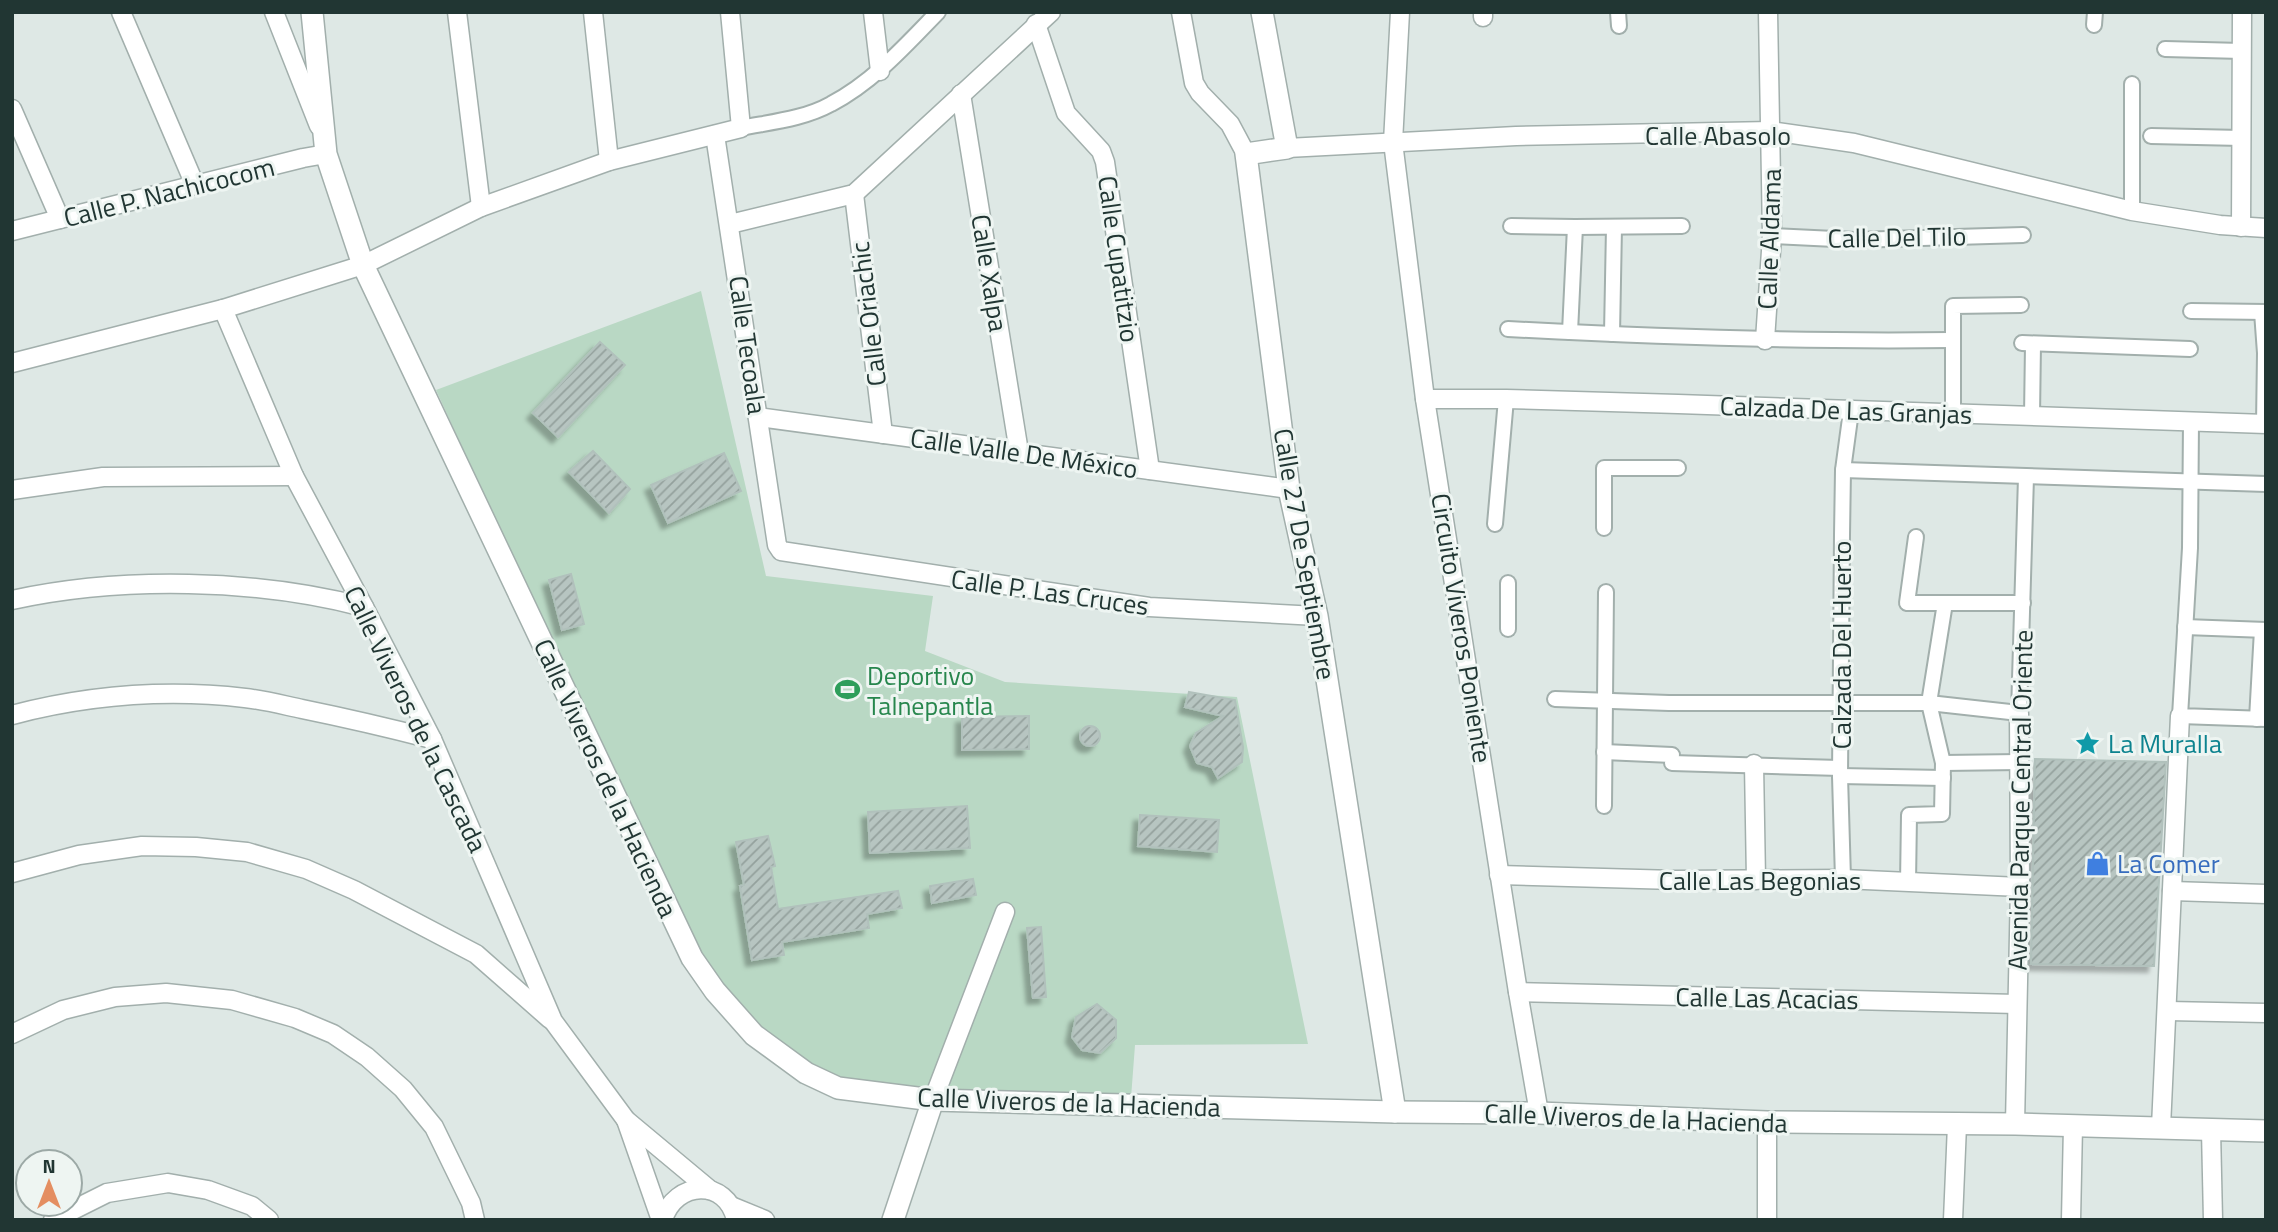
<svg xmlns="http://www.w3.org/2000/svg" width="2278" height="1232" viewBox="0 0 2278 1232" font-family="'Titillium Web',sans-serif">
  <defs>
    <pattern id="building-hatch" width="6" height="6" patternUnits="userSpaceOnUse" patternTransform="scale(1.75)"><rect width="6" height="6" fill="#b7c5c1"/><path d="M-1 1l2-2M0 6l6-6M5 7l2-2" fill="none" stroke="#94a19d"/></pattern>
    <filter id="shadow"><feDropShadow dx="-6" dy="6" stdDeviation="2" flood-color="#0004"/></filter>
  </defs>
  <rect width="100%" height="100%" fill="#dee8e5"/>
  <polygon fill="#b9d8c4" points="701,291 766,576 933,596 925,651 1005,682 1237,697 1308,1044 1135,1045 1131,1098 950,1093 837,1083 762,1030 706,962 661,882 436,390"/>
  <g fill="url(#building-hatch)" stroke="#b1c1bc" stroke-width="2" filter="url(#shadow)">
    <polygon points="600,342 625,365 558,437 533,413"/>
    <polygon points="593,451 630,489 609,513 569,472"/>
    <polygon points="724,453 741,491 668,523 651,485"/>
    <polygon points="571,574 584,624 562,630 549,580"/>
    <polygon points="1189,692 1235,700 1243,747 1242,762 1218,778 1212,767 1197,763 1190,746 1196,733 1223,716 1185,707"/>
    <polygon points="1029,716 1029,749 962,750 962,717"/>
    <circle cx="1090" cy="736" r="10"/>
    <polygon points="2035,759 2166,762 2154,966 2031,964"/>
    <polygon points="967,806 970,848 870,853 868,812"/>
    <polygon points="1140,815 1219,820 1217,852 1138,846"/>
    <polygon points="768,836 775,866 771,867 778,909 898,891 902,908 867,914 869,928 782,942 784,955 752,960 740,886 744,885 736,842"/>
    <polygon points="973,879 976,895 932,903 930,886"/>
    <polygon points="1041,927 1046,997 1033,998 1027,928"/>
    <polygon points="1097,1004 1116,1020 1116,1038 1100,1053 1082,1050 1072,1037 1076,1017"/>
  </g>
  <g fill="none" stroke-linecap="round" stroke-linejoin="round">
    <defs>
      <g id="pedestrian">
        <polyline points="1618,12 1619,26"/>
        <polyline points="2094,25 2095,12"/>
        <polyline points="2165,49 2242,51"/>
        <path d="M741 128C771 122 804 119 831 104 873 82 905 46 938 12"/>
        <polyline points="2151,136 2242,138"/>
        <polyline points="2132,211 2132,84"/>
        <polyline points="1511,226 1575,227 1682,226"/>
        <polyline points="1772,236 1855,240 2023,235"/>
        <polyline points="2191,311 2266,312"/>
        <polyline points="2262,312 2265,353 2264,424"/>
        <path d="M1508 329C1656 337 1804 342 1952 340"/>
        <polyline points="1570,332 1575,227"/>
        <polyline points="1612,334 1614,227"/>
        <polyline points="2022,343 2190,349"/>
        <polyline points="1953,413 1953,306 2021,305"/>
        <polyline points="2032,416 2033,344"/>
        <polyline points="2191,421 2190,548 2180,716 2266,719"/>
        <polyline points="1843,470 2266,484"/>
        <polyline points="1495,524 1506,399"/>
        <polyline points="1604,528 1604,468 1678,468"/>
        <polyline points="1916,537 1907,603 2023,603"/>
        <polyline points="2185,627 2266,630"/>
        <polyline points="1508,629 1508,583"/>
        <polyline points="1555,699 1669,703 1929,703 2019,713 2026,477"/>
        <polyline points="2257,719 2262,630"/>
        <polyline points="1604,752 1672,755"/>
        <polyline points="1672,763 1840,768"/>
        <polyline points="1943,763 2020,762"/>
        <polyline points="1840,776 1943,778"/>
        <polyline points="1604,806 1606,592"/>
        <polyline points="1843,879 1840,776 1842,535 1843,470 1851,411"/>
        <polyline points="1908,883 1909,815 1942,814 1943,763 1929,703 1945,603"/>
      </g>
      <g id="minor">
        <polyline points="121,12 195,185"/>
        <polyline points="274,12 319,126"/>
        <polyline points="457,12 481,207"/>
        <polyline points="593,12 609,161"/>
        <polyline points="873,12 880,71"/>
        <polyline points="1181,12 1194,83 1200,93 1230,124 1246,154"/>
        <polyline points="1400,12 1393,142 1425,399 1518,992 1539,1113"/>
        <polyline points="1483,12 1483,17"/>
        <polyline points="1036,24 1066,113 1101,151 1105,162 1150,470"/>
        <polyline points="961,94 1019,452"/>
        <polyline points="12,109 60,219"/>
        <polyline points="715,135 777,545 781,551 1149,607 1317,616"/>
        <polyline points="1287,148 1516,136 1771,131 1854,143 2132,211 2220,225 2266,228"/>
        <polyline points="854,194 883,434"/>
        <polyline points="730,224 854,194 1051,12"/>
        <polyline points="2241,227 2242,12"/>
        <polyline points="12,231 303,158 326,154"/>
        <polyline points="223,309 294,476 364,607 432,739 553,1021 626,1120 710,1190"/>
        <polyline points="1765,340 1772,236 1768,12"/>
        <polyline points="12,363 223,309 363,265 481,207 609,161 741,128 730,12"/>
        <polyline points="1425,399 1506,399 1678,404 2266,424"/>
        <polyline points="758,417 1289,489"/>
        <polyline points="12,490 103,477 294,476"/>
        <path d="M12 600C122 576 256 579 364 607"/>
        <path d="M12 715C88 695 167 689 245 698 264 700 283 705 302 709 346 718 389 728 432 739"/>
        <polyline points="1754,764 1756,880"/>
        <polyline points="12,873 79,855 142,846 196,847 247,852 306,869 354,890 476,954 550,1019"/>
        <polyline points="1499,875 1675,880 1843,879 2020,887"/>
        <polyline points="2172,891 2266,894"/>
        <polyline points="1518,992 2017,1004"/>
        <polyline points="2168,1011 2266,1013"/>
        <polyline points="12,1034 63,1010 115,997 166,993 232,1000 295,1018 333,1034 367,1057 403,1089 434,1127 471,1203 475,1220"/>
        <polyline points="933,1100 1005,912"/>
        <polyline points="626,1120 661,1220"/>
        <polyline points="1767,1122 1767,1220"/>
        <polyline points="2015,1124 2020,887 2019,713"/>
        <polyline points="2161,1127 2180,716"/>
        <polyline points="2211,1130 2213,1220"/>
        <polyline points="731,1206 765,1220"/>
        <polyline points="53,1220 107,1193 168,1183 208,1190 252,1206 269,1220"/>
        <path d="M663 1220C675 1180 727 1178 736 1220"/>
        <polyline points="1953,1220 1957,1125"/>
        <polyline points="2071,1220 2073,1126"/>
      </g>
      <g id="tertiary">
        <polyline points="312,12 326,154 363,265 692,958 715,991 754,1035 806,1073 838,1088 933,1100 1395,1112 1539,1113 1767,1122 2015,1124 2266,1131"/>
        <polyline points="1262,12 1287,148 1246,154 1289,489 1317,616 1395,1112"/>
        <polyline points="893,1220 933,1100"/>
      </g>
    </defs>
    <use href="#pedestrian" stroke="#a2afac" stroke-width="18"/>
    <use href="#minor" stroke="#a2afac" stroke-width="21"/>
    <use href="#tertiary" stroke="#a2afac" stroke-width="24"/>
    <use href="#pedestrian" stroke="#fff" stroke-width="14"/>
    <use href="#minor" stroke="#fff" stroke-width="18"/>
    <use href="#tertiary" stroke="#fff" stroke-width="21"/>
  </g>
  <defs>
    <symbol id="stadium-bare" viewBox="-9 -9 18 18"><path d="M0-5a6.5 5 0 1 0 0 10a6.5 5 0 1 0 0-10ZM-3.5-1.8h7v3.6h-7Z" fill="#2e9e5b" stroke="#eef5f2" stroke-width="2.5" paint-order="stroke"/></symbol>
    <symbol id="sight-bare" viewBox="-9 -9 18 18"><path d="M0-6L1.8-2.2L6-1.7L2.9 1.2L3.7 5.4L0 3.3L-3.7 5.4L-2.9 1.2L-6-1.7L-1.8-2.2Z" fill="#0f9aa8" stroke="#eef5f2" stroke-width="2.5" paint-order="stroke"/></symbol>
    <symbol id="shop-bare" viewBox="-9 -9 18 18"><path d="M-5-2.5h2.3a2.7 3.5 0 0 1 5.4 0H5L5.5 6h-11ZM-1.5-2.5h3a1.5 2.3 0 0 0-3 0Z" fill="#3f7fe0" stroke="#eef5f2" stroke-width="2.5" paint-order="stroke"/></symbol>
  </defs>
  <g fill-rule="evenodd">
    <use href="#stadium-bare" x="830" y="672" width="35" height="35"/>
    <use href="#sight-bare" x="2070" y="726" width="35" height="35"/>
    <use href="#shop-bare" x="2080" y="846" width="35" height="35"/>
  </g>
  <g text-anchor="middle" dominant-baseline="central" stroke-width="6" stroke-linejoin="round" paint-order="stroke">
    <g font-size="26" fill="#213633" stroke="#eef5f2">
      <text x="1718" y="135">Calle Abasolo</text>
      <text transform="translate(169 192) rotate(-14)">Calle P. Nachicocom</text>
      <text transform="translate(1897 237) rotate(-1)">Calle Del Tilo</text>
      <text transform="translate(1769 239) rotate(-88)">Calle Aldama</text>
      <text transform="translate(1119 259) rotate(82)">Calle Cupatitzio</text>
      <text transform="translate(990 273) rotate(81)">Calle Xalpa</text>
      <text transform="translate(868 314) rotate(-97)">Calle Oriachic</text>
      <text transform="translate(748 345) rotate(82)">Calle Tecoala</text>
      <text transform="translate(1846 410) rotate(2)">Calzada De Las Granjas</text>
      <text transform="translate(1024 453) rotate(8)">Calle Valle De México</text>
      <text transform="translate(1305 554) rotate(80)">Calle 27 De Septiembre</text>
      <text transform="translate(1050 592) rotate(8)">Calle P. Las Cruces</text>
      <text transform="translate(1462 628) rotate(81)">Circuito Viveros Poniente</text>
      <text transform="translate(1841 645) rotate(-90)">Calzada Del Huerto</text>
      <text transform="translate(416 719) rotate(64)">Calle Viveros de la Cascada</text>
      <text transform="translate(606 778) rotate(65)">Calle Viveros de la Hacienda</text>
      <text transform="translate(2020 800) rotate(-89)">Avenida Parque Central Oriente</text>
      <text x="1760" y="880">Calle Las Begonias</text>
      <text transform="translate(1767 998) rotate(1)">Calle Las Acacias</text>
      <text transform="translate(1069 1102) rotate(2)">Calle Viveros de la Hacienda</text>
      <text transform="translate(1636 1118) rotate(2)">Calle Viveros de la Hacienda</text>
    </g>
    <g font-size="26" fill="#27864d" stroke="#eef5f2" text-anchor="start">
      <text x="867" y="675">Deportivo<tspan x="867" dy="30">Talnepantla</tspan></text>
    </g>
    <g font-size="26" fill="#0d838f" stroke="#eef5f2" text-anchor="start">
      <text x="2108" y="743">La Muralla</text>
    </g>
    <g font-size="26" fill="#366cbe" stroke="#eef5f2" text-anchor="start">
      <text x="2117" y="863">La Comer</text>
    </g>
  </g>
  <rect width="2278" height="1232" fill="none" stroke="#213633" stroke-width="28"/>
  <g transform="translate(49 1183)"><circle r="33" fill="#eef5f2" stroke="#9ca9a6" stroke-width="2"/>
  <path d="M0-5L12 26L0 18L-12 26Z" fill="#e48e61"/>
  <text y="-10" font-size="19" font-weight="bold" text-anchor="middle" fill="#213633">N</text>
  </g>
</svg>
